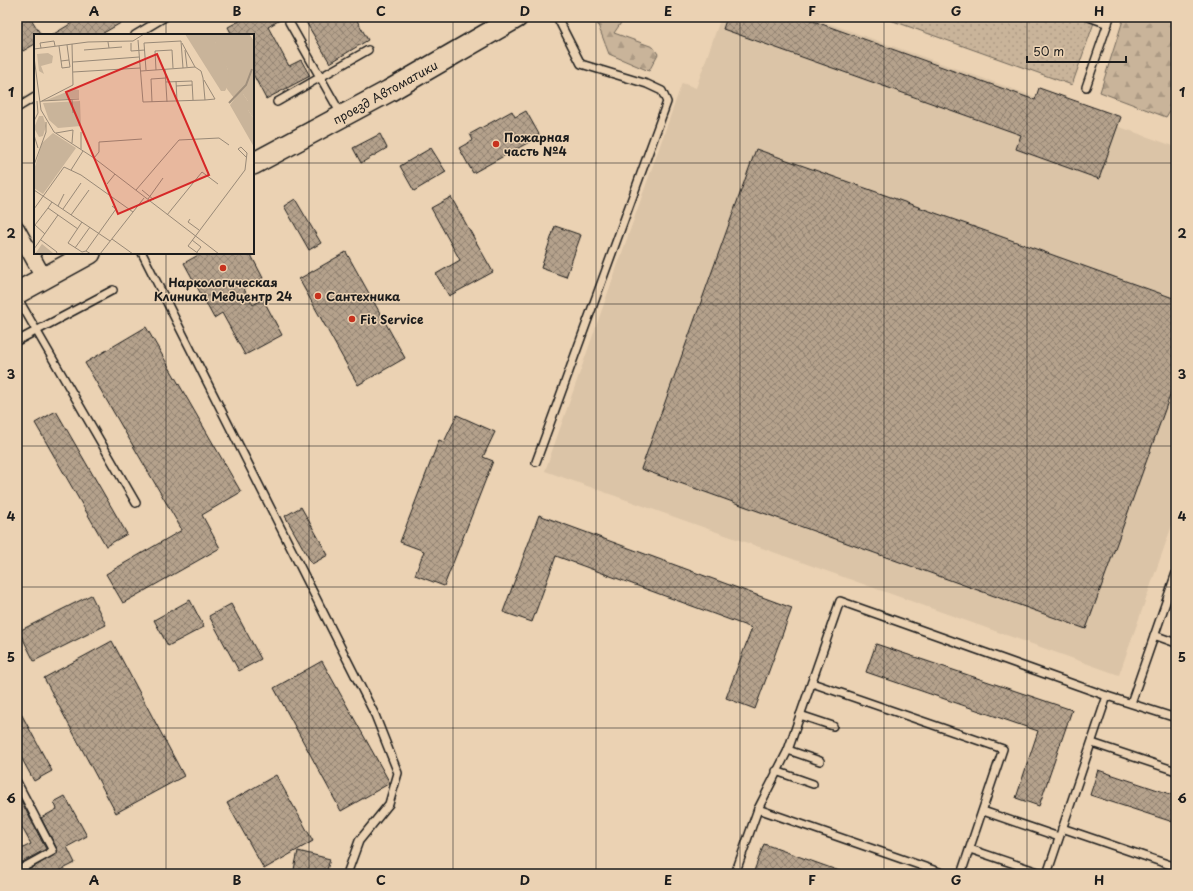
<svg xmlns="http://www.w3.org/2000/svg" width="1193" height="891" viewBox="0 0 1193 891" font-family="'Playpen Sans',sans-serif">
  <defs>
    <pattern id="forest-firs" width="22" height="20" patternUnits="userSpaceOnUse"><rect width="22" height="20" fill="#c9b49a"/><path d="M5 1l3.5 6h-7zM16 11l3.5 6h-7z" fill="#ac9a84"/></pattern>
    <pattern id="park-dots" width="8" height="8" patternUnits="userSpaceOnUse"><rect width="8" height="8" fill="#c9b49a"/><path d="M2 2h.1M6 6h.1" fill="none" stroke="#ac9a84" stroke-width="1.8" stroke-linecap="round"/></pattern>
    <pattern id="building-cross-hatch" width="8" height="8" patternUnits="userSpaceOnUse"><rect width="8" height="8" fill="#b5a28c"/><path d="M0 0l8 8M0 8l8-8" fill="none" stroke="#928372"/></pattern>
  </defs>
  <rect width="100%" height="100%" fill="#ebd2b3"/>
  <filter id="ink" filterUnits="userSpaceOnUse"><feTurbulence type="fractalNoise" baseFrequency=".025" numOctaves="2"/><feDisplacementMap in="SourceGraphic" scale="8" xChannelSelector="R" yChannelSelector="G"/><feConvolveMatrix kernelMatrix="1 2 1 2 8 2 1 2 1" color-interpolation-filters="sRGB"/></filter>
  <g filter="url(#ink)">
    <polygon fill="#dbc4a7" points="721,17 811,17 1176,147 1176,514 1119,675 545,471 682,83 696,88"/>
    <g fill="url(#forest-firs)" stroke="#72685b">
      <polygon points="595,17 625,17 614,33 653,47 658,54 649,71 609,54"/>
      <polygon points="1124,17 1176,17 1176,101 1166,117 1100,92"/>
    </g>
    <polygon fill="url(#park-dots)" stroke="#72685b" points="882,17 1096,17 1072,85"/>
    <g fill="url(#building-cross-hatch)" stroke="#1c1c1c">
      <polygon points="17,17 30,17 41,35 35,35 35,44 23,51 17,41"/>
      <polygon points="82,17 131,17 100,35 52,35"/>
      <polygon points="247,17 285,17 268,27 289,66 301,60 310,76 266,99 253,74 253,35 232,35 228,27"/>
      <polygon points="303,17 355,17 368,40 330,63"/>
      <polygon points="727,17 802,17 1035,100 1039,88 1121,117 1099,179 1016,149 1021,135 723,29"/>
      <polygon points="512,111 515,117 526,111 540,136 473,173 459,148 473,140 470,134"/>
      <polygon points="380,134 387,148 361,163 353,148"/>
      <polygon points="431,148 446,172 414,191 400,166"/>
      <polygon points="756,149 1176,299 1176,379 1086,629 641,469"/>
      <polygon points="451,197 493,272 449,296 436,274 460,260 431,208"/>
      <polygon points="295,199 321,243 309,250 284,206"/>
      <polygon points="555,226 581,235 566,277 541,268"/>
      <polygon points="346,252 405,358 358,385 299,279"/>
      <polygon points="202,253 250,253 263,278 244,289 253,305 263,299 282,335 245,355 222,313 214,318 184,263"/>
      <polygon points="146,327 241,492 202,515 220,548 123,603 106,574 182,530 85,363"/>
      <polygon points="56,411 127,534 106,546 35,423"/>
      <polygon points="457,415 495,432 483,457 493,461 444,586 415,575 424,551 400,542 439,440 444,442"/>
      <polygon points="301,507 328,555 312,564 285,516"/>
      <polygon points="539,515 792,608 755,709 726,698 752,628 556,556 532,622 503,612"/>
      <polygon points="91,595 106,625 34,661 19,631"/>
      <polygon points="190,600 204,627 168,646 154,620"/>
      <polygon points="231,604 261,659 239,671 209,616"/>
      <polygon points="112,641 184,776 116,813 44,678"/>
      <polygon points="876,644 1072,710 1039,806 1016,798 1038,731 866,672"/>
      <polygon points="322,661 390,783 341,811 274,688"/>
      <polygon points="17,706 52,771 34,781 17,750"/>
      <polygon points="1098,770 1176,796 1176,823 1090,795"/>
      <polygon points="276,775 313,841 264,869 227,803"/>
      <polygon points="17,793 46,849 17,865 17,851 31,844 17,818"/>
      <polygon points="65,796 87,836 67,847 75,863 53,874 22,874 57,853 57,849 41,818 57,809 54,802"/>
      <polygon points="764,844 845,873 845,874 763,874 754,871"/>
      <polygon points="298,851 330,859 326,874 293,874"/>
    </g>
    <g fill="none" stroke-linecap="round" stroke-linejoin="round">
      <defs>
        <g id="lane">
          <polyline points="1089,17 1108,24"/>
          <polyline points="289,22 341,114"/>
          <polyline points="135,35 165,17"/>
          <polyline points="1086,87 1110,17"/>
          <polyline points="277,102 368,50"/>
          <polyline points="17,108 35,97"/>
          <polyline points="142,253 375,715 398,773 389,804 359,841 347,874"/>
          <polyline points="17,297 136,503"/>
          <polyline points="17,341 113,290"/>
          <polyline points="536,462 667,102 662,91 647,84 581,64 557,17"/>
          <polyline points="1154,635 1176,643"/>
          <polyline points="812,683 1003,749 961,874"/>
          <polyline points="1131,703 1176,573"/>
          <polyline points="800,715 833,726"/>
          <polyline points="1092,743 1176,771"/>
          <polyline points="788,750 820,761"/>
          <polyline points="776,771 813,784"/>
          <polyline points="17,782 53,851 17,871"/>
          <polyline points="758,809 945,874"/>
          <polyline points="983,811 1059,837"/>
          <polyline points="1062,828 1176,867"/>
          <polyline points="970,849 1044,874"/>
          <polyline points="735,874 758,809 788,750 840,601 1107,696 1176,718"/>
          <polyline points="1047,874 1107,696"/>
        </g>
        <polyline id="street" points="17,229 44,278"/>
        <g id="secondary">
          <polyline points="253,164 389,91 517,17"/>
          <polyline points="17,293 90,253"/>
        </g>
      </defs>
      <use href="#lane" stroke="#1c1c1c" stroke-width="10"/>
      <use href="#street" stroke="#1c1c1c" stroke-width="18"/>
      <use href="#secondary" stroke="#1c1c1c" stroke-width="24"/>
      <use href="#lane" stroke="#ebd2b3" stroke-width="7"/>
      <use href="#street" stroke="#ebd2b3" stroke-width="15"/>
      <use href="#secondary" stroke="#ebd2b3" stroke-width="21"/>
    </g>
  </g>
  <path fill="none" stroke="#1c1c1c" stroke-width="1" stroke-opacity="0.55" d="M166 17V35M309 17V874M453 17V874M596 17V874M740 17V874M884 17V874M1027 17V874M17 163H35M253 163H1176M166 253V874M17 304H1176M17 446H1176M17 587H1176M17 728H1176"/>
  <g fill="#c8321e" stroke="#ebd2b3" stroke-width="1.5">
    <circle cx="496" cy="144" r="4"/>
    <circle cx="223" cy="268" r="4"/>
    <circle cx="318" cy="296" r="4"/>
    <circle cx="352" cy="319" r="4"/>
  </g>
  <g text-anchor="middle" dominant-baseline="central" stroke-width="3" stroke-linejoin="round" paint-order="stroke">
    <g font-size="12" fill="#1c1c1c" stroke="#ebd2b3">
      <text transform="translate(385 92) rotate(-29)">проезд Автоматики</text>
    </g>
    <g font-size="12" font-weight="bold" fill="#1c1c1c" stroke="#ebd2b3" text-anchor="start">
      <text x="504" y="137">Пожарная<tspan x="504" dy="14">часть №4</tspan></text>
      <text x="223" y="282" text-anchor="middle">Наркологическая<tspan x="223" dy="14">Клиника Медцентр 24</tspan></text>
      <text x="326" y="296">Сантехника</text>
      <text x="360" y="319">Fit Service</text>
    </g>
  </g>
  <g transform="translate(34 34)">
    <rect width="220" height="220" fill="#ebd2b3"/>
    <path d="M184 0H215L220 7V85L214 76V67L209 60 200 64 193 55 194 36 180 6ZM5 82H9L12 92 9 102 5 103 0 94Z" fill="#c9b49a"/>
    <path d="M151 0H184L181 8 188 18 194 36 195 50 191 57H187ZM14 19 19 22 18 29 7 32 10 40 5 37 3 20ZM40 55 45 56V64L10 67ZM204 60H209L216 70 214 76 220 85V113L196 71Z" fill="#c9b49a"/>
    <path d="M46 67 47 92 24 94 15 86 9 69ZM19 99 42 114 9 160 0 154V136L8 109ZM8 210 19 219 18 220H1Z" fill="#c9b49a"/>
    <path fill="none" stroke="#9f8f7c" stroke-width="2" d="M195 69 212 51 218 35"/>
    <path fill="none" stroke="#988977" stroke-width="1" d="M104 6 109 68 171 66 169 44 167 37 161 33M74 8 75 14 88 13M97 9V17L111 16M148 9 161 33 149 34M33 11 35 26M25 12 28 34 36 33 35 26 27 27M7 14 6 9 20 7 21 12M0 15 54 8 99 7 110 0M50 16 75 14M151 16 153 33M0 23 7 76 20 98 60 124 185 220M39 28 105 23M131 35 133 68M122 36 121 17 138 16 139 34M107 37 149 34 147 7 110 9 112 36M39 38 106 34M170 46 181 65 171 66M142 47 143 67M132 48 158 47 159 66M142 52 158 51M38 66 39 79M8 67 45 65M6 68 39 51 38 10M118 68 117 45 132 44M0 87 4 79 3 67M47 98V115M22 99 39 96 38 109M0 101 4 114M60 124 65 118V108L108 105M0 131 12 98V88M37 136 49 117M73 150 81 140M0 156 76 207M102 156 145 106 185 104 195 111M108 156 120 166M114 165 129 144M24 172 30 160M0 175 30 133 47 141 99 178M29 175 47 149M24 181 44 195M37 181 55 156M133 181 168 138 184 150M156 185 154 188 165 196M48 188 34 209 48 218 52 217 57 220M11 200 1 191 14 174M78 205 99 220M7 206 23 218 22 220M158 206 167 213 163 218M41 214 56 193M0 215 24 181 14 174 18 168M52 217 82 175 78 172M66 220 110 164M165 220 154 212 211 136 213 119 207 113 204 115 213 124"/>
    <path fill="#d62828" fill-opacity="0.15" stroke="#d62828" stroke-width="2" d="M123 20 175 141 84 180 32 58Z"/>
    <rect width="220" height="220" fill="none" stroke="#1c1c1c" stroke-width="2"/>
  </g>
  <rect width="1193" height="891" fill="none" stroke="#ebd2b3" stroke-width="44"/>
  <path d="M1027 56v6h99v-6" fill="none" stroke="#1c1c1c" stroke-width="2"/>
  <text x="1033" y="56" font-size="12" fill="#1c1c1c" stroke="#ebd2b3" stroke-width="3" paint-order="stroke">50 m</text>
  <rect x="22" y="22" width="1149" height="847" fill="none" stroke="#1c1c1c" stroke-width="1.5"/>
  <g font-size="13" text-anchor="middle" font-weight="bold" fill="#1c1c1c">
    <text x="94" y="16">A</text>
    <text x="237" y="16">B</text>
    <text x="381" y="16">C</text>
    <text x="525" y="16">D</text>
    <text x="668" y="16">E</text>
    <text x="812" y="16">F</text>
    <text x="956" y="16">G</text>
    <text x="1099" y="16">H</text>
    <text x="11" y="97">1</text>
    <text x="1182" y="97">1</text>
    <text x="11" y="238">2</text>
    <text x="1182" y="238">2</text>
    <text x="11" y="379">3</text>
    <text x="1182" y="379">3</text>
    <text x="11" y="521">4</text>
    <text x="1182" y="521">4</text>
    <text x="11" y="662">5</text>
    <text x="1182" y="662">5</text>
    <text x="11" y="803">6</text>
    <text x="1182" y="803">6</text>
    <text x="94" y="885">A</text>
    <text x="237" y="885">B</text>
    <text x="381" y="885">C</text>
    <text x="525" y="885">D</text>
    <text x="668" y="885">E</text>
    <text x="812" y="885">F</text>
    <text x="956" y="885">G</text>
    <text x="1099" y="885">H</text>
  </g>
</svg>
